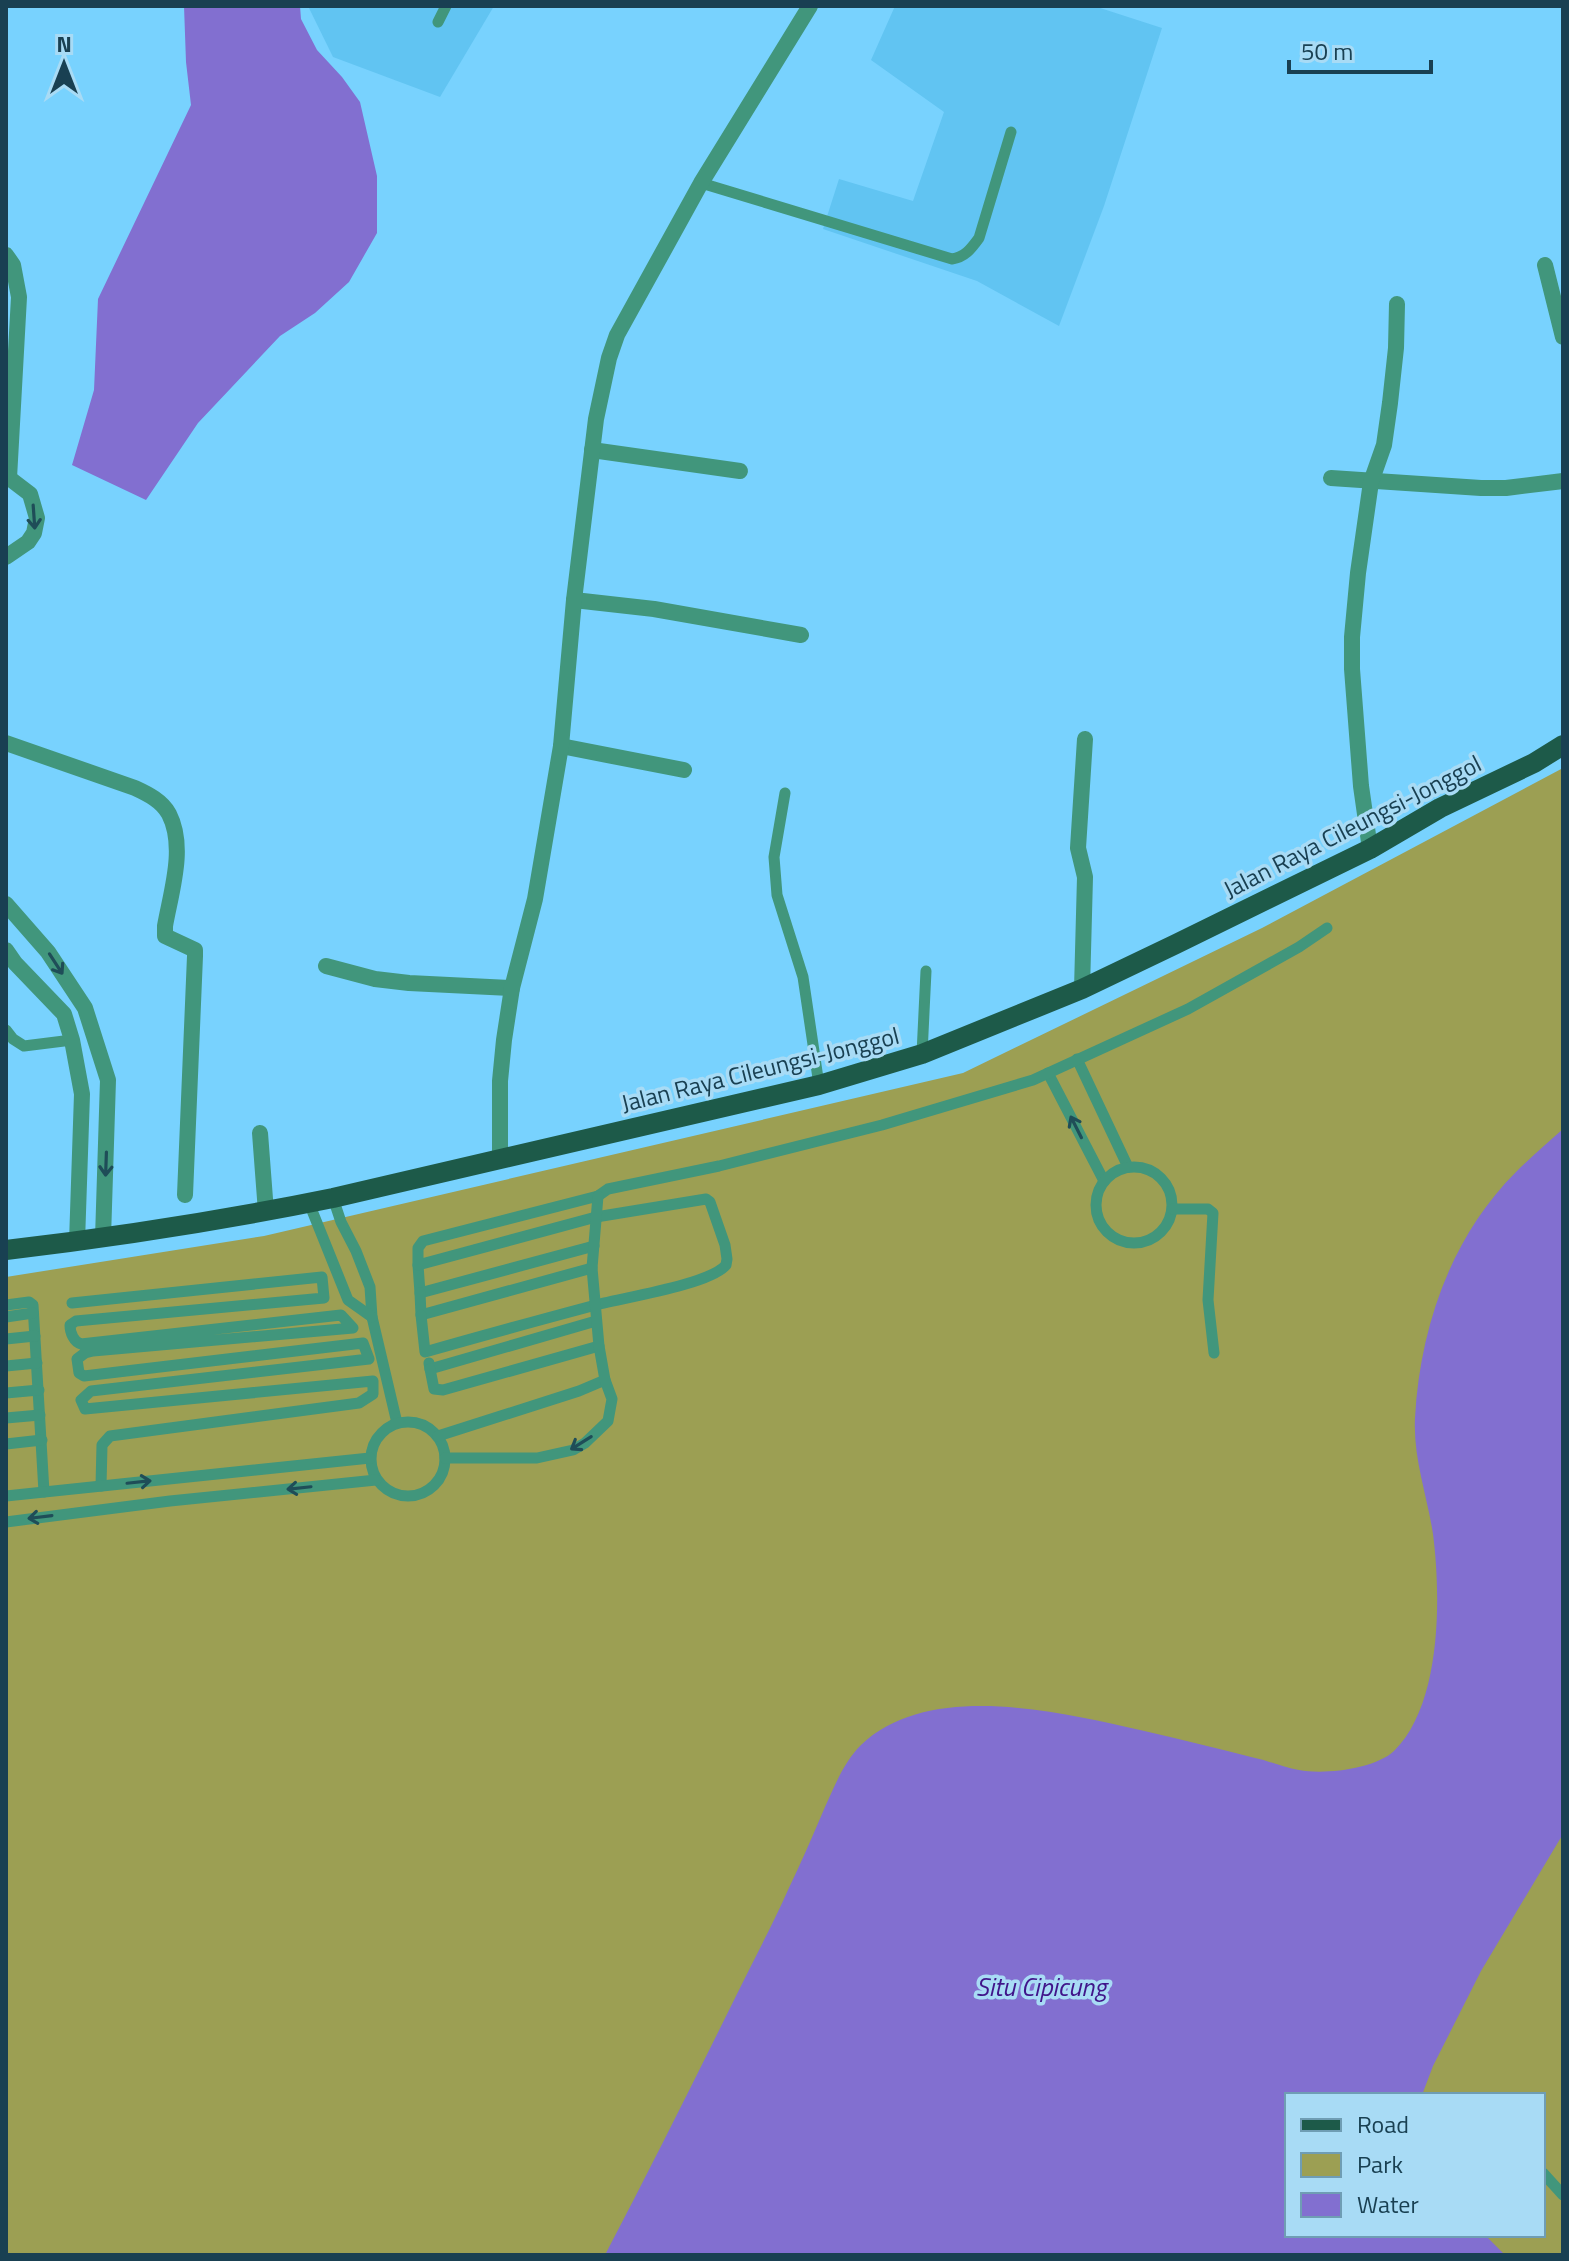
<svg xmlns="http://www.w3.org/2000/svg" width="1569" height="2261" viewBox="0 0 1569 2261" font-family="'Titillium Web',sans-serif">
  <rect width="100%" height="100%" fill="#78d2fe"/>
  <g fill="#61c4f2">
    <polygon points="308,6 494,6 440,97 333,57"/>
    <polygon points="895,6 1094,6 1162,28 1104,206 1059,326 977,281 823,229 839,179 913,201 944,112 871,60"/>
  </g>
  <path fill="#9c9f53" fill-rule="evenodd" d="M1563 768V2255H6V1277L264 1236 963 1073 1262 928ZM1287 2095H1543V2235H1287Z"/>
  <g fill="#826fd0">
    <polygon points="184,6 300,6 301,19 317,50 342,77 360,102 377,176 377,233 349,282 315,313 280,336 198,423 146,500 72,465 94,390 98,299 191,105 186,62"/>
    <path d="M1563 1129V1834L1481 1971 1433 2066 1422 2095H1287V2235H1485L1505 2255H605C650 2169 693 2083 736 1996 753 1961 772 1926 788 1890 801 1863 813 1835 825 1807 835 1785 844 1762 861 1745 929 1680 1060 1712 1140 1730 1179 1739 1217 1748 1255 1758 1270 1761 1284 1768 1299 1770 1324 1775 1375 1769 1394 1751 1442 1704 1441 1596 1433 1534 1427 1495 1413 1458 1415 1418 1420 1327 1451 1237 1516 1172 1531 1157 1547 1143 1563 1129Z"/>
  </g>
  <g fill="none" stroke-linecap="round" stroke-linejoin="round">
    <g stroke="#41967c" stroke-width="11">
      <polyline points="438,22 446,6"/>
      <path d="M701 183 952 259C965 257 971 249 979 238L1011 132"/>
      <polyline points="785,793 774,857 777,895 803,977 819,1085"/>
      <polyline points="6,1030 13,1039 24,1046 72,1040"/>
      <polyline points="922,1054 926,971"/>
      <polyline points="1077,1059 1128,1167"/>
      <polyline points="1048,1073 1104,1181"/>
      <circle cx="1134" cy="1205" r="38"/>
      <polyline points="333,1198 341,1222 356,1251 370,1287 372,1317 397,1423"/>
      <polyline points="309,1203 348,1300 372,1317"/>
      <polyline points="1173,1209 1208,1209 1213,1213 1208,1300 1214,1353"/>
      <polyline points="418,1265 420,1293 594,1246"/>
      <polyline points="420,1293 421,1315 592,1268"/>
      <path d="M72 1303 322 1277 324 1298 76 1321 70 1325C70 1333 74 1342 81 1344L341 1315 353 1328 93 1351 85 1353 77 1359 79 1373 84 1376 363 1343 369 1359 91 1391 81 1400 85 1409 373 1381V1394L359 1403 110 1436 102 1445 101 1486"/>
      <polyline points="6,1305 29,1302 33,1305 44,1492"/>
      <path d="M421 1315 425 1352C481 1336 536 1321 592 1306 621 1298 709 1285 726 1265L727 1259 725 1245 710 1202 706 1199 596 1217 418 1265V1248L423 1241 598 1196 608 1189 719 1166 882 1125 1033 1080 1188 1009 1299 947 1327 928"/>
      <polyline points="6,1317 33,1313"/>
      <polyline points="6,1339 35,1336"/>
      <polyline points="429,1363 430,1369 596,1321"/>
      <polyline points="6,1366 37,1363"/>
      <polyline points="430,1369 434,1389 443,1390 599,1346"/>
      <polyline points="6,1393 39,1390"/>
      <polyline points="6,1418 40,1415"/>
      <circle cx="408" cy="1459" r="37"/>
      <polyline points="438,1436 579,1391 605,1380"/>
      <polyline points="6,1444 42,1440"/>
      <polyline points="445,1458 537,1458 573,1450 585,1443 608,1421 612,1399 605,1380 599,1346 592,1268 598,1196"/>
      <polyline points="6,1496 370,1458"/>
      <polyline points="6,1522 170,1501 376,1480"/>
      <polyline points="1543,2173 1563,2195"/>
    </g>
    <g stroke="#41967c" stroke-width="16">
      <polyline points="6,255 13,265 19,297 9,478"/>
      <polyline points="1545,265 1563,337"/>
      <polyline points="592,450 740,471"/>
      <polyline points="6,478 9,478 30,494 37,518 34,533 28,542 6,557"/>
      <polyline points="1331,478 1481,488 1506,488 1563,481"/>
      <polyline points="574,600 654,609 801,635"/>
      <path d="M6 743 135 788C148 794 162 801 169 814 186 847 171 892 165 926V936L195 950V956L185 1195"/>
      <polyline points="561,746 684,770"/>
      <polyline points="1370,849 1361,786 1352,669 1352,637 1358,573 1371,482 1384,445 1390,403 1396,348 1397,304"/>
      <polyline points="6,904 48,952 85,1008 108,1080 103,1238"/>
      <polyline points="6,950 15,963 64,1014 72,1040 82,1094 77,1242"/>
      <polyline points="326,966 375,979 409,983 512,988"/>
      <polyline points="1082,989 1085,877 1078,848 1085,739"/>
      <polyline points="260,1133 266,1212"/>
      <polyline points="500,1159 500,1081 504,1040 512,988 535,899 561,746 574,600 596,419 609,358 617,335 701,183 810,6"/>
    </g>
    <path stroke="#1d5a49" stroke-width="20" d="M6 1250C116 1237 225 1220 333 1198L819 1085 922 1054 1082 989 1176 944 1370 849 1440 808 1534 763 1563 745"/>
  </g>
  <defs><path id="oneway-shaft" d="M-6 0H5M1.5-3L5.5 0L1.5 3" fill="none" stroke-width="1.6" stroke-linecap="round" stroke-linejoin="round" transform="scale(2)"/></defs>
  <g stroke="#1f4d58">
    <use href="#oneway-shaft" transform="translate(34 517) rotate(86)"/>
    <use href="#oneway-shaft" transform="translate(56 964) rotate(57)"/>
    <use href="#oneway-shaft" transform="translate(1076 1127) rotate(-117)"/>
    <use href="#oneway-shaft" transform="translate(106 1164) rotate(92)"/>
    <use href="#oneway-shaft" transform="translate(581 1443) rotate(148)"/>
    <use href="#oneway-shaft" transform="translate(139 1482) rotate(-6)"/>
    <use href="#oneway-shaft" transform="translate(299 1488) rotate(174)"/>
    <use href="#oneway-shaft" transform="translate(40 1517) rotate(173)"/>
  </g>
  <g text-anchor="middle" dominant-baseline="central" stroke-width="7" stroke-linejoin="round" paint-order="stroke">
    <g font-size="24" fill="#194052" stroke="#a8dbf5">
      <text transform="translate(1352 826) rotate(-27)">Jalan Raya Cileungsi-Jonggol</text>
      <text transform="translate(760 1069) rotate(-14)">Jalan Raya Cileungsi-Jonggol</text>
    </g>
    <g font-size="26" font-style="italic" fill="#40158a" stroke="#a8dbf5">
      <text x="1041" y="1986">Situ Cipicung</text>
    </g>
  </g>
  <rect width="1569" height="2261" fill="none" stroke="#194052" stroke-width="16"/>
  <rect x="1285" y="2093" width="260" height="144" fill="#a8dbf5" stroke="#6f9db4" stroke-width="2"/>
  <rect x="1301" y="2119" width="40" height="12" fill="#1d5a49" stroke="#6f9db4" stroke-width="2"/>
  <text x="1357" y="2133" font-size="24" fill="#194052">Road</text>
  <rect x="1301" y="2153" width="40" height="24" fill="#9c9f53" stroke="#6f9db4" stroke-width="2"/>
  <text x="1357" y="2173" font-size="24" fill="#194052">Park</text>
  <rect x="1301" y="2193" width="40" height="24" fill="#826fd0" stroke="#6f9db4" stroke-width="2"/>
  <text x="1357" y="2213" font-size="24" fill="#194052">Water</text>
  <g transform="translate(64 64)" stroke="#a8dbf5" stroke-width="6" paint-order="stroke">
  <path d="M0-6L14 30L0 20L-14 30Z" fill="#194052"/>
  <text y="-12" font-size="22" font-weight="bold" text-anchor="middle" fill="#194052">N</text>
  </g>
  <path d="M1289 60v12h142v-12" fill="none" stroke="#194052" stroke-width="4"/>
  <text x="1301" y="60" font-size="24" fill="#194052" stroke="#a8dbf5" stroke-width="6" paint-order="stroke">50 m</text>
</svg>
